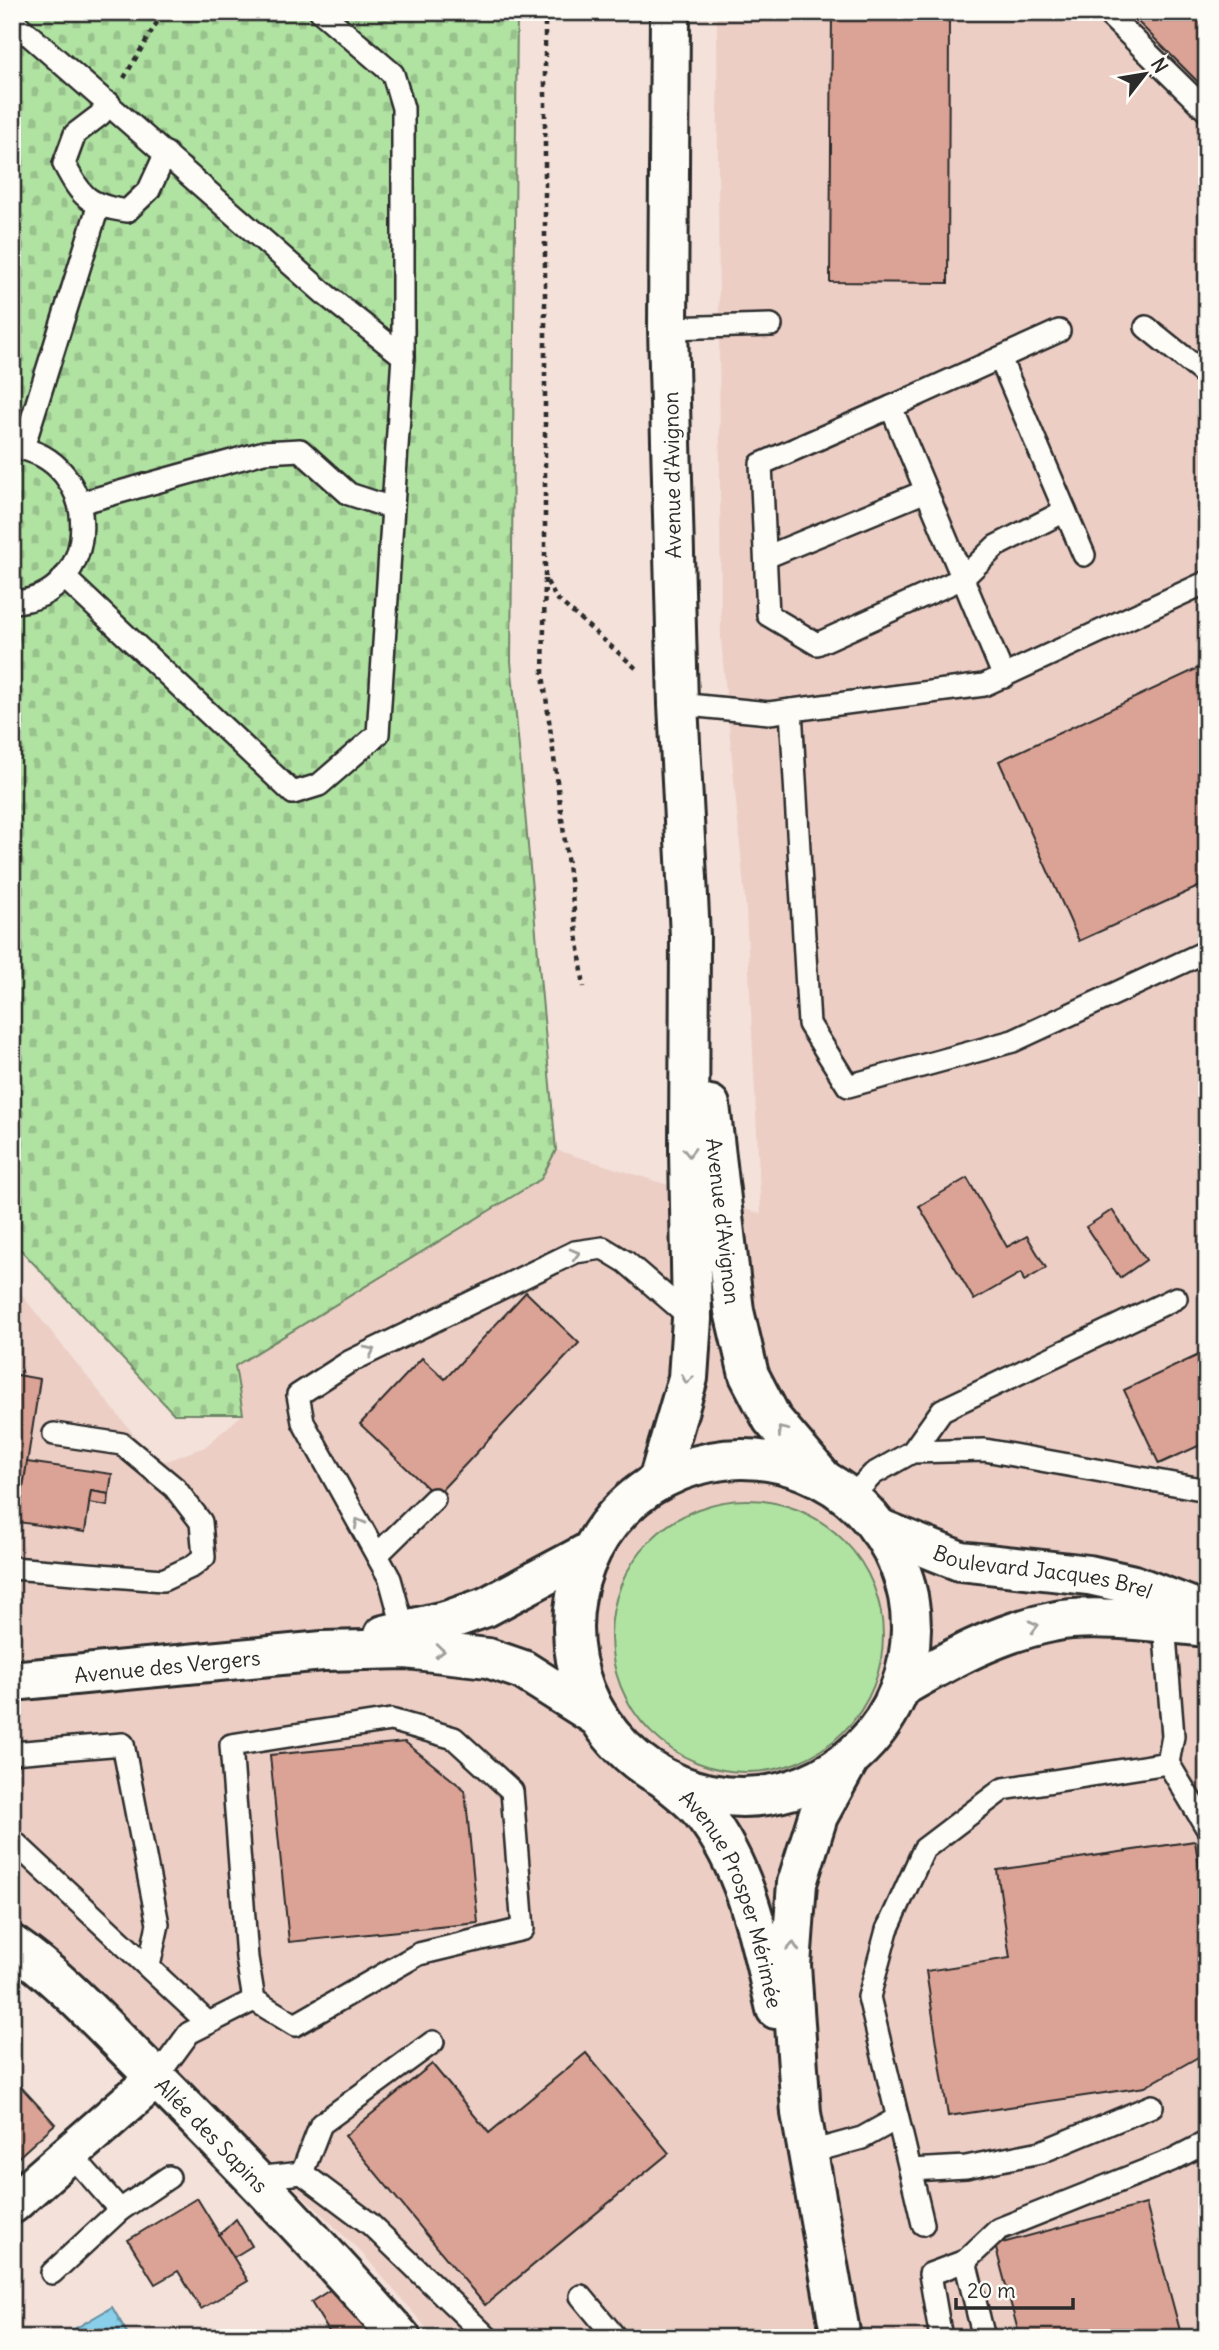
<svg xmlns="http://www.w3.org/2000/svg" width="1219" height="2350" viewBox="0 0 1219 2350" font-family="Delius,sans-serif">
  <defs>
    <pattern id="cemetery-stones" width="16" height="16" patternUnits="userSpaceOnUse" patternTransform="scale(1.75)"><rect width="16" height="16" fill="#b0e2a2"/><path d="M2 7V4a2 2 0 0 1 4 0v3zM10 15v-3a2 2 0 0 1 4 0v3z" fill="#98c28c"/></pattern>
    <pattern id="water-ripples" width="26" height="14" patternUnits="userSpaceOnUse" patternTransform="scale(1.75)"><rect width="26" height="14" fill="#89cfea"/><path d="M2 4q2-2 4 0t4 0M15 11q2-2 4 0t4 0" fill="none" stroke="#76b2c9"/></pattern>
  </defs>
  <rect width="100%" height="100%" fill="#f3e1da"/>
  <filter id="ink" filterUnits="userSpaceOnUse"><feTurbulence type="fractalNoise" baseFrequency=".0143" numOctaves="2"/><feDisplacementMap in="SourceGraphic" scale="14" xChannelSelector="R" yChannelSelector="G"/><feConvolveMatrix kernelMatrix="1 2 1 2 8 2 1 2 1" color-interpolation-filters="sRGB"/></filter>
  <g filter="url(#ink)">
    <polygon fill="#eccec5" points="717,12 1207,12 1207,2338 435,2338 363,2254 52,1953 12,1919 12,1283 151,1456 166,1461 205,1447 243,1414 235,1366 540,1179 556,1150 761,1214 746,909 721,639"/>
    <circle fill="#b0e2a2" stroke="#6e8666" stroke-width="2" cx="747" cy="1636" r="136"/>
    <polygon fill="url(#cemetery-stones)" stroke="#6e8666" stroke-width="2" points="12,12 517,12 511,661 556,1150 541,1179 235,1366 243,1414 174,1414 21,1250 12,1246"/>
    <polygon fill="url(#water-ripples)" stroke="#638d9e" stroke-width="2" points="112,2307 130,2338 59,2338"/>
    <g fill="#dba395" stroke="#2b2b2b" stroke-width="2">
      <polygon points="832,12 944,12 949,18 948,283 830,282"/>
      <polygon points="1128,12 1207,12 1207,91"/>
      <polygon points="1207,664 1207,883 1079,941 999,761"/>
      <polygon points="967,1178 1007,1247 1027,1236 1046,1268 1024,1281 1021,1273 974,1300 919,1206"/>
      <polygon points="1112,1210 1146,1260 1120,1278 1086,1227"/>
      <polygon points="526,1292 579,1343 436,1496 360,1424 422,1358 445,1379"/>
      <polygon points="1207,1351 1207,1442 1159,1464 1124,1390"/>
      <polygon points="12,1374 40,1379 21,1503 12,1502"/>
      <polygon points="27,1462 112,1474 109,1494 91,1491 85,1532 18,1522"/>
      <polygon points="91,1491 109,1494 108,1506 89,1503"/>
      <polygon points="405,1742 465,1790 478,1923 289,1942 270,1755"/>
      <polygon points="1195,1841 1207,1919 1207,2052 1145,2087 948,2116 926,1971 1010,1958 997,1870"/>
      <polygon points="586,2053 669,2153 485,2305 345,2136 432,2064 489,2133"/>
      <polygon points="12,2077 55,2124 12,2163"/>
      <polygon points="197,2198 248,2281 201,2309 178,2271 155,2284 128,2240"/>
      <polygon points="1146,2204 1182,2338 1020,2338 995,2245"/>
      <polygon points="236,2219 252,2246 234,2257 219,2235"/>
      <polygon points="333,2288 376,2338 333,2338 311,2302"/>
    </g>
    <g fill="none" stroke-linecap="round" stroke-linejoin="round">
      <defs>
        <g id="lane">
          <polyline points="1106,12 1207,111"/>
          <polyline points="12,20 326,295 403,356"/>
          <path d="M109 103 100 115 75 134 64 164C82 198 88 205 127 211L149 190 166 153"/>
          <polyline points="1146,327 1207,376"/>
          <polyline points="668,328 771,325"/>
          <polyline points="1000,358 1084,555"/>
          <polyline points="891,407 1059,331"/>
          <path d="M12 447C106 457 104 599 12 602"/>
          <polyline points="23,448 98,207"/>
          <polyline points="80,503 264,452 300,450 349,494 392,508"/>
          <polyline points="766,557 926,491"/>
          <polyline points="64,577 293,793 319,785 378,734 403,356 403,108 393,74 321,12"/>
          <polyline points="1004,677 891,407 761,464 768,615 817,644 963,578 996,546 1065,511"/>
          <polyline points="678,704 769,713 984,685 1207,582"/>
          <polyline points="791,710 809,1024 848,1086 1013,1041 1207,951"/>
          <polyline points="912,1452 942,1410 1176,1298"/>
          <polyline points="850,1498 873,1474 912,1452 985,1450 1207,1490"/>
          <polyline points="377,1555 434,1499"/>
          <polyline points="12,1568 163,1580 193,1566 204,1557 201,1522 175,1488 122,1444 54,1434"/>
          <polyline points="1164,1623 1173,1736 1168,1763"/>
          <polyline points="404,1630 390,1579 303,1422 298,1395 349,1362 575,1252 603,1248 626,1262 692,1319"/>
          <polyline points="12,1753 123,1744 158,1924 149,1966"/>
          <polyline points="12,1840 208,2023"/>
          <polyline points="156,2078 189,2033 254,2000 295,2025 419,1954 523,1929 512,1791 454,1738 391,1720 231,1745 247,1958 254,2000"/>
          <polyline points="70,2153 120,2210 169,2177"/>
          <polyline points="807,2153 862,2138 898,2118"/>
          <polyline points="910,2170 966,2167 1041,2152 1152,2106"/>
          <polyline points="302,2173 321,2124 433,2042"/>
          <polyline points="255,2178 302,2173 370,2224 488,2338"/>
          <polyline points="923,2224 869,1997 887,1930 924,1849 1003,1789 1168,1763 1207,1828"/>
          <polyline points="965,2261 999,2229 1172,2160 1207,2142"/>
          <polyline points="52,2273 120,2210"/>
          <polyline points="581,2296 616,2338"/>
          <polyline points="941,2338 930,2274 965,2261 984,2338"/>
        </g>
        <g id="street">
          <path id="s1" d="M12 1945C63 1980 105 2028 149 2071 236 2158 320 2246 401 2338"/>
          <polyline points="12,2204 156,2078"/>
        </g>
        <g id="secondary">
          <path id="s2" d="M665 1779C678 1790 694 1801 704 1815 748 1871 760 1941 776 2009"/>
          <polyline points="841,2338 801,2113 791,1965 797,1883 818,1816 849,1760"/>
        </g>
        <g id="primary">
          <path id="s3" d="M710 1105 734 1311 749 1375 772 1419 823 1479"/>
          <circle cx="742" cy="1628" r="169"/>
          <polyline points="658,1481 688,1378 692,1319 689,1150 690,936 678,704 668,328 670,12"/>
          <path id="s4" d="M878 1528 960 1561 1089 1575 1134 1585 1207 1613"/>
          <polyline points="384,1635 449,1620 486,1607 591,1551"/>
          <path id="s5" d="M12 1681 323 1651 406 1649 488 1658 523 1670 599 1718"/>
          <path d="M900 1688C949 1660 996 1633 1052 1622 1092 1613 1164 1623 1207 1627"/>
        </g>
      </defs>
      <use href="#lane" stroke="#2b2b2b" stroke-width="26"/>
      <use href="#street" stroke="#2b2b2b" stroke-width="44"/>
      <use href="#secondary" stroke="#2b2b2b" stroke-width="44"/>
      <use href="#primary" stroke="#2b2b2b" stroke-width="44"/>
      <g stroke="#2b2b2b" stroke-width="4.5" stroke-dasharray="5 5" stroke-linecap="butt">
        <polyline points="545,12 545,578 556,598 637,669"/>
        <polyline points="124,78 163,12"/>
        <polyline points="545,579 543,674 584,987"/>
      </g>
      <use href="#lane" stroke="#fdfcf7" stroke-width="21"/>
      <use href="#street" stroke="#fdfcf7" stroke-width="38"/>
      <use href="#secondary" stroke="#fdfcf7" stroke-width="38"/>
      <use href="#primary" stroke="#fdfcf7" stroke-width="38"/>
    </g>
    <defs><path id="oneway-chevron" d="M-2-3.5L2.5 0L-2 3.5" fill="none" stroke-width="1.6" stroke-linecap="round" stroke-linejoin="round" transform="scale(1.75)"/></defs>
    <g stroke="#9e9e9b">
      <use href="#oneway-chevron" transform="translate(689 1152) rotate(89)"/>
      <use href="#oneway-chevron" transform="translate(575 1254) rotate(-15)"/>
      <use href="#oneway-chevron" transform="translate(370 1351) rotate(-27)"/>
      <use href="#oneway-chevron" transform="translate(687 1379) rotate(100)"/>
      <use href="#oneway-chevron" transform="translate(782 1431) rotate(-130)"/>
      <use href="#oneway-chevron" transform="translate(359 1523) rotate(-119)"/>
      <use href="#oneway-chevron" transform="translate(1034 1626) rotate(-14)"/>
      <use href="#oneway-chevron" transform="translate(440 1651) rotate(5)"/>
      <use href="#oneway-chevron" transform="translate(793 1947) rotate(-86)"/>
    </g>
  </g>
  <g text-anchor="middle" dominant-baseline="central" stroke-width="5" stroke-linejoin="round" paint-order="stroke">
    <g font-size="21" fill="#2b2b2b" stroke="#fdfcf7">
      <text transform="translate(672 475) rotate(-91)">Avenue d'Avignon</text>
      <text stroke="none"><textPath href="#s3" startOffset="117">Avenue d'Avignon</textPath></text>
      <text stroke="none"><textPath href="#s4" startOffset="172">Boulevard Jacques Brel</textPath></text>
      <text stroke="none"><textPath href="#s5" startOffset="156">Avenue des Vergers</textPath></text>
      <text stroke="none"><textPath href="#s2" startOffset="142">Avenue Prosper Mérimée</textPath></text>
      <text stroke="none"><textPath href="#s1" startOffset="276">Allée des Sapins</textPath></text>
    </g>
  </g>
  <rect width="1219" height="2350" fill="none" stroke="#fdfcf7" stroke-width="42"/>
  <rect x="21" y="21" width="1177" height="2308" fill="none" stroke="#2b2b2b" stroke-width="2.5" filter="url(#ink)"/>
  <g transform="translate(1145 74) rotate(59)" stroke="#fdfcf7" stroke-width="5" paint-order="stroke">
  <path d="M0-5L12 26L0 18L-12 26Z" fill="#2b2b2b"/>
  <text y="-10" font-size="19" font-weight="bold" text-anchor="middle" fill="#2b2b2b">N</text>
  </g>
  <path d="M956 2298v10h117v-10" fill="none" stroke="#2b2b2b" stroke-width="3.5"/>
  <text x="967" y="2298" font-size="21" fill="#2b2b2b" stroke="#fdfcf7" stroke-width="5" paint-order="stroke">20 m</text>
</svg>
